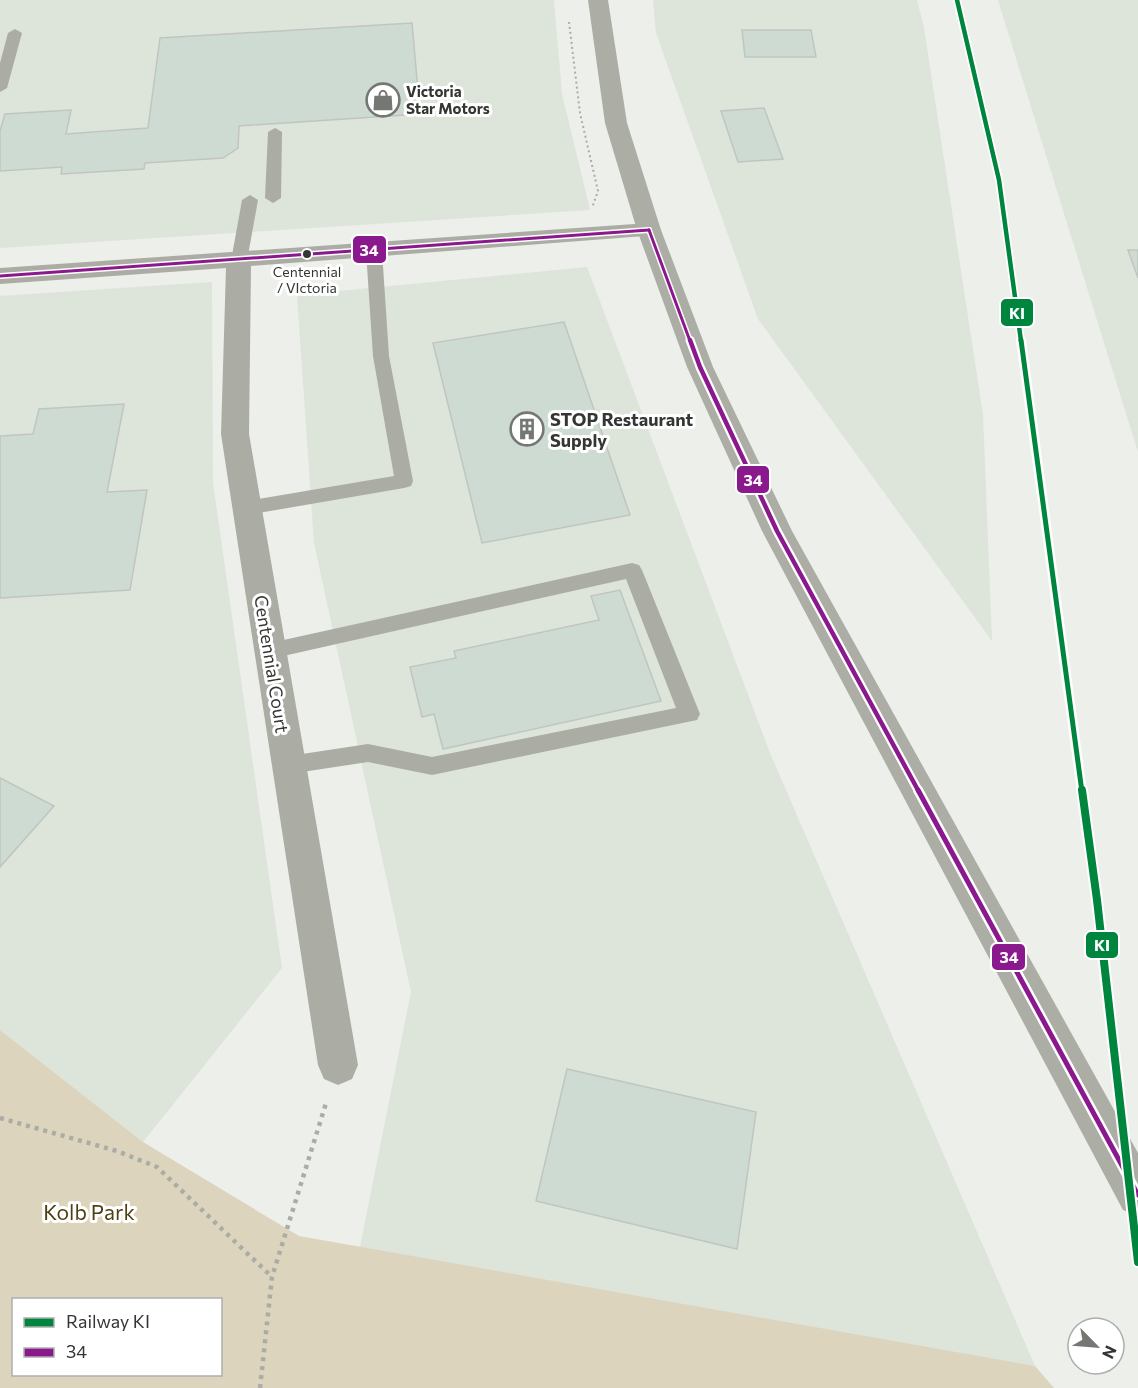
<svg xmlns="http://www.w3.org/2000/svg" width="1138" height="1388" viewBox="0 0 1138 1388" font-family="Commissioner,sans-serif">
  <rect width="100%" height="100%" fill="#ecefea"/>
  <g fill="#dde4da">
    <polygon points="0,0 554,0 562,94 590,210 0,248"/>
    <polygon points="653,0 917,0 924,28 983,415 992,641 758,319 656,33"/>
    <polygon points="998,0 1138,0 1138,452 1114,375"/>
    <polygon points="587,267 770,753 1035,1366 357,1262 411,992 314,543 297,295"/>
    <polygon points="212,282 213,483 282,968 143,1142 0,1030 0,296"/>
  </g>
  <path fill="#dcd4bd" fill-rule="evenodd" d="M0 1030 143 1142 299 1236 1035 1366 1054 1388H0ZM14 1300H220V1374H14Z"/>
  <g fill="#cedbd3" stroke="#c1c5c1" stroke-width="1.5">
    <polygon points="412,23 420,114 239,126 238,148 223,158 145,163 144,169 61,174 62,167 0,171 0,131 5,114 71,110 66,134 148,128 160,38"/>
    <polygon points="742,30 811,30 816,57 745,57"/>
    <polygon points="764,108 783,159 738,162 721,111"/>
    <polygon points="1128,250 1138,250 1138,278"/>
    <polygon points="564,322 630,515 482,543 433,343"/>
    <polygon points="124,404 107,492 147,490 130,590 0,598 0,436 33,434 39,409"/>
    <polygon points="620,590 661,701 443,749 434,714 422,717 410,667 456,658 454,651 599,620 591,596"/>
    <polygon points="0,778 54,806 0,867"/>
    <polygon points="567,1069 756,1112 737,1249 536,1201"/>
  </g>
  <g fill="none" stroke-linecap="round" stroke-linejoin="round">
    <polyline stroke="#abaca6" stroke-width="2" stroke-dasharray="2 3" stroke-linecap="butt" points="569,22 580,113 598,191 592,208"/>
    <g stroke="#abaca6" stroke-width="4.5" stroke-dasharray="4 5" stroke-linecap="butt">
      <polyline points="0,1118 117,1151 157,1167 272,1277"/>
      <polyline points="260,1388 272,1277 327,1100"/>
    </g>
    <g fill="#abaca4" fill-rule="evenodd">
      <polygon points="15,29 22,33 7,88 0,92 0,63 8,33"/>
      <polygon points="275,128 282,132 281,198 273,203 265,198 268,132"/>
      <polygon points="250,195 258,200 247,261 239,266 231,261 242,200"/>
      <polygon points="374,246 382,251 389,356 413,481 411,486 404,488 247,515 240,513 238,508 240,503 247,501 394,476 373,356 366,251"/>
      <polygon points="632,563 639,565 642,570 700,714 697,720 432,775 368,762 289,774 281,772 278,765 281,758 289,756 368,744 432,757 676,708 626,579 270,659 263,657 260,651 263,645 270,643"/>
    </g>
    <polygon fill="#abaca4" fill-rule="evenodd" points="649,223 658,225 661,230 658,235 251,266 249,434 358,1065 352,1079 338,1085 324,1079 318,1065 221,434 226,268 0,284 0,268"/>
    <polygon fill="#acaea5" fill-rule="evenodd" points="588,0 608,0 627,123 661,230 713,367 792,531 1138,1153 1138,1216 1123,1210 762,531 687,367 637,230 605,123"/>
    <defs>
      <g id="bus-1-far2">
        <polyline points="649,230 690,341"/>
        <polyline points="0,276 649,230"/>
      </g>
      <polyline id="bus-1-far1" points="690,340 700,367 777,531 919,792"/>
      <polyline id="bus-1" points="918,790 1138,1195"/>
    </defs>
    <use href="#bus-1-far2" stroke="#fff" stroke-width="6"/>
    <use href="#bus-1-far1" stroke="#fff" stroke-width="9"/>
    <use href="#bus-1" stroke="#fff" stroke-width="10"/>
    <use href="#bus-1-far2" stroke="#8b198e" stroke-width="3"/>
    <use href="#bus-1-far1" stroke="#8b198e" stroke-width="4.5"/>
    <use href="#bus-1" stroke="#8b198e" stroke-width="5"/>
    <defs>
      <polyline id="rail-1-far2" points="957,0 999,180 1021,341"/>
      <polyline id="rail-1-far1" points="1021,340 1082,792"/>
      <polyline id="rail-1" points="1082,790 1097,900 1138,1262"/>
    </defs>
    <use href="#rail-1-far2" stroke="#fff" stroke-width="8"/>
    <use href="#rail-1-far1" stroke="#fff" stroke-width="10"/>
    <use href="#rail-1" stroke="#fff" stroke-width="12"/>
    <use href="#rail-1-far2" stroke="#00853f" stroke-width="4.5"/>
    <use href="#rail-1-far1" stroke="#00853f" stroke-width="5"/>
    <use href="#rail-1" stroke="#00853f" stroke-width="8"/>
  </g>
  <defs>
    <symbol id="shop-ring" viewBox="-11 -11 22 22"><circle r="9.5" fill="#fff" stroke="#747772" stroke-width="1.5"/><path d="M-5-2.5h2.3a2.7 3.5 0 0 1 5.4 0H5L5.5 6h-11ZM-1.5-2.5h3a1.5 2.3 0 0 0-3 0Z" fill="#747772"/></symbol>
    <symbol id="building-ring" viewBox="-11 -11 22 22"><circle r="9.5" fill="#fff" stroke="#747772" stroke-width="1.5"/><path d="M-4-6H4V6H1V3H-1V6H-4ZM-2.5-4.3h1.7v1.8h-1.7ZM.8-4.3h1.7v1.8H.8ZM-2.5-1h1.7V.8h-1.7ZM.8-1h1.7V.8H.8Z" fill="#747772"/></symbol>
  </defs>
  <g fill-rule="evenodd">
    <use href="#shop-ring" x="364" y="81" width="38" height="38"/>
    <use href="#building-ring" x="508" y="410" width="38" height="38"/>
  </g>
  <circle fill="#333632" stroke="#fff" stroke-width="2" cx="307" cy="254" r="5"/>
  <g text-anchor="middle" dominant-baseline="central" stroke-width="6" stroke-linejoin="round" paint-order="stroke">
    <g font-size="14" fill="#333632" stroke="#fff">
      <text x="307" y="271">Centennial<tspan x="307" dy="16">/ VIctoria</tspan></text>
    </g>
    <g font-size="15" font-weight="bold" fill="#333632" stroke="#fff" text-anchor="start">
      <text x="406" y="91">Victoria<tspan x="406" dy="17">Star Motors</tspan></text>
    </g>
    <g font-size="18" font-weight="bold" fill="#333632" stroke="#fff" text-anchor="start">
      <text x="550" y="419">STOP Restaurant<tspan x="550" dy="21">Supply</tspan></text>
    </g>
    <g font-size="18" fill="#333632" stroke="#fff">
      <text transform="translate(272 664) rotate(81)">Centennial Court</text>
    </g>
    <g font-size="21" fill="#4e3e13" stroke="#fff">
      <text x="89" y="1211">Kolb Park</text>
    </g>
  </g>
  <g stroke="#fff" stroke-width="2">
    <rect x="352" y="235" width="35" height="29" rx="6" fill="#8b198e"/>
    <rect x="1000" y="298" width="34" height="29" rx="6" fill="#00853f"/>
    <rect x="736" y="465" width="34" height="29" rx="6" fill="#8b198e"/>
    <rect x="1085" y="931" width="34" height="28" rx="6" fill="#00853f"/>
    <rect x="991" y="943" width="35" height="28" rx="6" fill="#8b198e"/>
  </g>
  <g font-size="16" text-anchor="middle" font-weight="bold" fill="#fff">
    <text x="369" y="256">34</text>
    <text x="1017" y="319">KI</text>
    <text x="753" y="486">34</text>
    <text x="1102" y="951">KI</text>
    <text x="1009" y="963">34</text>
  </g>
  <rect x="12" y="1298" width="210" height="78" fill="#ffffff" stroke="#adafad" stroke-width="1.5"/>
  <rect x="24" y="1318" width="30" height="9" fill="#00853f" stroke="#adafad" stroke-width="1.5"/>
  <text x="66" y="1328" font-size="18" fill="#333632">Railway KI</text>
  <rect x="24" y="1348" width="30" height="9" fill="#8b198e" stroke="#adafad" stroke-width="1.5"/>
  <text x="66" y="1358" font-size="18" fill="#333632">34</text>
  <g transform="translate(1096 1346) rotate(115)"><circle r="28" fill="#ffffff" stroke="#adafad" stroke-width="1.5"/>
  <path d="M0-4.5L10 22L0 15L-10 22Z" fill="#747772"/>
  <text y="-9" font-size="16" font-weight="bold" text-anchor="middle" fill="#333632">N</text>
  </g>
</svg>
